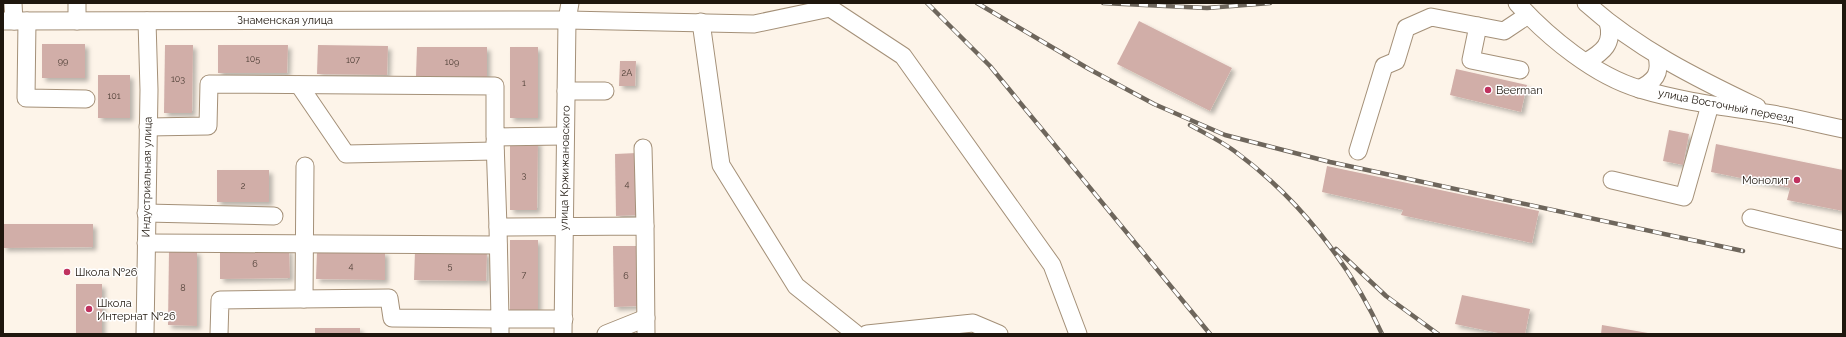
<svg xmlns="http://www.w3.org/2000/svg" width="1846" height="337" viewBox="0 0 1846 337" font-family="Raleway,sans-serif">
  <defs>
    <filter id="shadow"><feDropShadow dx="3.5" dy="3.5" stdDeviation="2" flood-color="#0004"/></filter>
  </defs>
  <rect width="100%" height="100%" fill="#fdf4e9"/>
  <g fill="#d1aea8" filter="url(#shadow)">
    <polygon points="1139,21 1232,68 1210,111 1117,64"/>
    <rect x="42" y="44" width="43" height="34"/>
    <polygon points="165,45 193,45 192,113 164,113"/>
    <polygon points="218,45 288,45 287,73 218,73"/>
    <polygon points="318,45 388,46 387,75 317,74"/>
    <polygon points="417,47 487,47 487,77 416,76"/>
    <rect x="510" y="47" width="28" height="71"/>
    <polygon points="620,61 636,61 635,86 619,86"/>
    <polygon points="1456,69 1527,85 1521,112 1450,95"/>
    <rect x="98" y="75" width="32" height="43"/>
    <polygon points="1669,130 1689,134 1683,165 1663,161"/>
    <polygon points="510,140 538,141 537,210 510,210"/>
    <polygon points="1716,144 1843,170 1843,211 1787,200 1790,188 1711,172"/>
    <polygon points="637,153 638,215 616,216 615,154"/>
    <polygon points="1327,166 1539,211 1532,243 1401,215 1403,210 1322,192"/>
    <rect x="217" y="170" width="52" height="32"/>
    <polygon points="3,224 93,224 93,247 3,248"/>
    <rect x="510" y="240" width="28" height="70"/>
    <polygon points="613,246 638,246 638,306 614,307"/>
    <polygon points="289,249 290,278 220,279 220,250"/>
    <polygon points="169,250 197,251 197,326 168,325"/>
    <polygon points="317,251 385,252 385,280 316,279"/>
    <polygon points="415,251 487,252 486,281 414,280"/>
    <rect x="76" y="284" width="26" height="50"/>
    <polygon points="1462,295 1530,309 1525,334 1503,334 1455,324"/>
    <polygon points="1602,325 1648,333 1648,334 1601,334"/>
    <rect x="315" y="328" width="45" height="6"/>
  </g>
  <g fill="none" stroke-linecap="round" stroke-linejoin="round">
    <defs>
      <g id="minor">
        <polyline points="13,3 14,21"/>
        <path d="M1517 3C1548 37 1595 76 1640 89 1683 102 1728 107 1772 114 1796 118 1819 124 1843 129"/>
        <path d="M1586 3C1636 48 1696 78 1757 107"/>
        <polyline points="3,21 567,20 754,24 830,8 903,56 1052,265 1078,334"/>
        <polyline points="27,21 26,98 86,99"/>
        <polyline points="77,21 77,3"/>
        <polyline points="701,22 721,165 796,286 856,334"/>
        <polyline points="1478,26 1471,60 1520,70"/>
        <path d="M1586 62C1603 52 1614 44 1608 22"/>
        <polyline points="299,85 346,154 495,151"/>
        <path d="M1639 89C1655 81 1661 74 1657 56"/>
        <polyline points="566,91 605,91"/>
        <polyline points="148,127 208,126 209,84 495,86 495,137 565,136"/>
        <polyline points="495,141 498,227"/>
        <polyline points="643,148 645,226"/>
        <polyline points="1358,151 1384,66 1396,61 1406,28 1431,17 1504,31 1528,15"/>
        <polyline points="1612,180 1684,197 1710,105"/>
        <polyline points="146,213 274,216"/>
        <polyline points="1751,218 1843,240"/>
        <polyline points="146,243 498,245"/>
        <polyline points="304,299 305,166"/>
        <polyline points="145,334 149,90 147,21"/>
        <polyline points="219,334 220,300 389,298 392,318 500,319 498,227 645,226 646,334"/>
        <polyline points="500,334 500,319 564,319"/>
        <polyline points="563,334 567,20 570,3"/>
        <polyline points="606,334 646,318"/>
        <polyline points="867,334 973,323 999,334"/>
      </g>
    </defs>
    <use href="#minor" stroke="#a49078" stroke-width="19"/>
    <use href="#minor" stroke="#fff" stroke-width="17"/>
    <defs>
      <g id="rail">
        <polyline points="927,3 990,66 1210,334"/>
        <polyline points="977,3 1089,69 1154,104 1225,135 1330,162 1743,251"/>
        <polyline points="1103,3 1207,8 1270,3"/>
        <path d="M1190 125C1206 134 1223 142 1237 153 1299 199 1350 264 1382 334"/>
        <polyline points="1336,249 1386,296 1438,334"/>
      </g>
    </defs>
    <use href="#rail" stroke="#6e665c" stroke-width="4.5"/>
    <use href="#rail" stroke="#fff" stroke-width="3" stroke-dasharray="9" stroke-linecap="butt"/>
  </g>
  <g fill="#c0325f" stroke="#fff" stroke-width="1.5">
    <circle cx="1488" cy="90" r="4"/>
    <circle cx="1797" cy="180" r="4"/>
    <circle cx="67" cy="272" r="4"/>
    <circle cx="89" cy="309" r="4"/>
  </g>
  <g text-anchor="middle" dominant-baseline="central" stroke-width="3" stroke-linejoin="round" paint-order="stroke">
    <g font-size="9" fill="#4c3d34">
      <text x="253" y="59">105</text>
      <text x="353" y="60">107</text>
      <text x="63" y="61">99</text>
      <text x="452" y="62">109</text>
      <text x="627" y="73">2А</text>
      <text x="178" y="79">103</text>
      <text x="524" y="83">1</text>
      <text x="114" y="96">101</text>
      <text x="524" y="175">3</text>
      <text x="627" y="184">4</text>
      <text x="243" y="186">2</text>
      <text x="255" y="264">6</text>
      <text x="351" y="266">4</text>
      <text x="450" y="266">5</text>
      <text x="524" y="275">7</text>
      <text x="626" y="276">6</text>
      <text x="183" y="288">8</text>
    </g>
    <g font-size="11" fill="#1f170e" stroke="#fff">
      <text x="285" y="20">Знаменская улица</text>
      <text transform="translate(1726 106) rotate(11)">улица Восточный переезд</text>
      <text transform="translate(565 168) rotate(-89)">улица Кржижановского</text>
      <text transform="translate(147 177) rotate(-89)">Индустриальная улица</text>
    </g>
    <g font-size="11" fill="#1f170e" stroke="#fff" text-anchor="start">
      <text x="1496" y="90">Beerman</text>
      <text x="1789" y="180" text-anchor="end">Монолит</text>
      <text x="75" y="272">Школа №26</text>
      <text x="97" y="303">Школа<tspan x="97" dy="13">Интернат №26</tspan></text>
    </g>
  </g>
  <rect width="1846" height="337" fill="none" stroke="#1f170e" stroke-width="8"/>
</svg>
